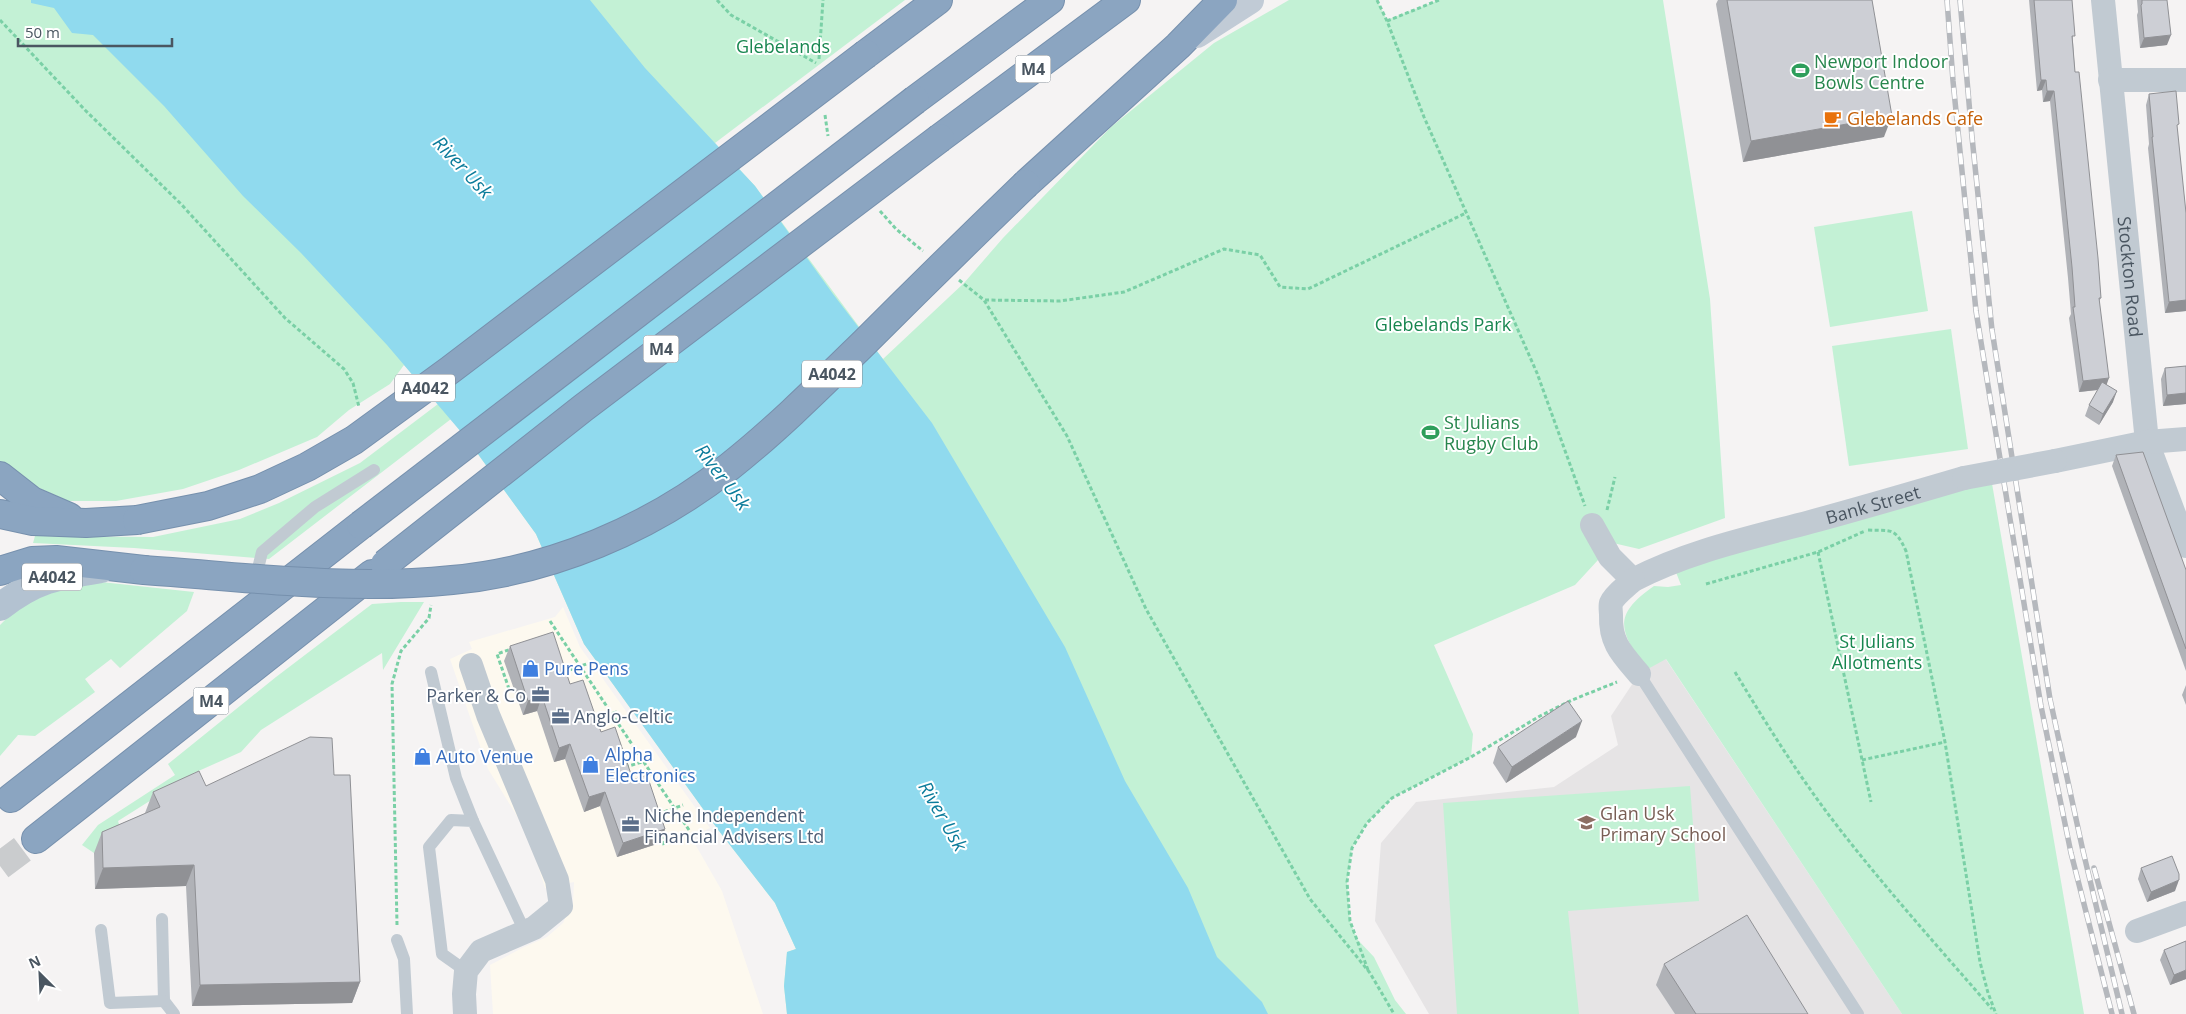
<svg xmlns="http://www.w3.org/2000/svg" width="2186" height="1014" viewBox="0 0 2186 1014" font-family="'Open Sans',sans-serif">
  <rect width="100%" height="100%" fill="#f5f3f3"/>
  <polygon fill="#fdf9ef" points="563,607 580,647 710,828 691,837 722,891 763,1014 493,1014 490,965 522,948 547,937 563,923 573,902 574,882 545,888 528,834 488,769 450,659 472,649 469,642 555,617"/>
  <polygon fill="#e6e4e5" points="1665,658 1902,1014 1429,1014 1375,921 1381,843 1416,802 1554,787 1618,745 1611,716 1639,674"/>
  <g fill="#c3f1d5">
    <polygon points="0,0 190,0 863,837 787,1014 784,986 787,952 796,949 775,903 719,831 584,644 536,534 467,439 451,419 269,559 134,548 33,543 35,536 153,537 240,519 279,503 360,463 438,404 404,365 390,384 349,410 317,437 239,470 183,489 116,501 68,501 15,477 0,464"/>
    <polygon points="435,0 905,0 715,143 755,186 883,359 964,283 1003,238 1111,127 1214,43 1289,0 1377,0 1387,20 1439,0 1663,0 1710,299 1725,518 1639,549 1600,540 1598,560 1575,585 1434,645 1473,734 1471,757 1392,798 1367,823 1352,848 1347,882 1350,921 1357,939 1374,957 1395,1000 1406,1014 1146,1014"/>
    <polygon points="1912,211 1928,311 1830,327 1814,227"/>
    <polygon points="1951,329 1968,449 1849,466 1832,346"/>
    <path d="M1990 472 2084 1014H1902L1666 659 1646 670C1620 631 1611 616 1654 586L1668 587 1681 585 1672 562Z"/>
    <polygon points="101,582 194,592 187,611 120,668 111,659 85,679 95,692 35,736 18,735 0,756 0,625 13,612 60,585"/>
    <polygon points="401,602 424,602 383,670 382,653 261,730 241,752 194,773 118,821 124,841 94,853 82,845 98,825 175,775 168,764 276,677 372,604"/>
    <polygon points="1690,786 1699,901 1568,911 1579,1014 1457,1014 1443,803"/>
  </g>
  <polygon fill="#90daee" points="31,0 590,0 645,68 755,186 833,294 932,423 1065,647 1125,781 1188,888 1217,957 1262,1002 1268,1014 787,1014 784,986 787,952 796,949 775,903 719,831 584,644 536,534 467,439 387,345 301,253 243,196 164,106 93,35 72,33 54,8 31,3"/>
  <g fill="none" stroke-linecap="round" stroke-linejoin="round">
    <polyline stroke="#caccce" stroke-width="28" stroke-dasharray="28 14" stroke-linecap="butt" points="0,866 36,839"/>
    <defs>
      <g id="highway">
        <polyline points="866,54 938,0"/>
        <polyline points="915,100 1050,0"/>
        <polyline points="940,138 1126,0"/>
        <polyline points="1026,184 1178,46 1223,0"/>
        <polyline points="0,476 32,501 69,517"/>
        <polyline points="0,514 33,521 86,523 137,520"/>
        <polyline points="0,571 32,561 56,560 144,570"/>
        <polyline points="11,798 361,525"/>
        <polyline points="36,839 372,574"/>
      </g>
    </defs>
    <use href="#highway" stroke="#7690ad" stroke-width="30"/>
    <g stroke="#7ad0a6" stroke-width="3" stroke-dasharray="4 2.5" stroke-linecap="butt">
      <polyline points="717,0 731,15 816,63"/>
      <polyline points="1377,0 1387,21 1424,117 1537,373 1585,506"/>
      <polyline points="0,20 85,110 181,204 285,318 344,369 353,383 359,407"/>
      <polyline points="1387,21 1439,0"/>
      <polyline points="819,59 823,0"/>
      <polyline points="825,115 828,136"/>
      <polyline points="880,211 896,229 923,251"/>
      <polyline points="959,280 984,300 1067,436 1146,609 1310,899 1370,973 1394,1014"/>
      <polyline points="985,300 1060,301 1124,292 1224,249 1260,255 1280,287 1308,289 1466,213"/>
      <polyline points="1607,510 1615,477"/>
      <path d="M1868 530C1892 531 1895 527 1906 551L1945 742 1980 962 1988 993 1996 1014"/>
      <polyline points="1818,552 1871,802"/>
      <polyline points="1706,584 1818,552 1865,531"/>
      <polyline points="550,621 689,830"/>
      <polyline points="564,672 589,663"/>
      <path d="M1735 672C1767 725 1800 778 1838 827 1887 890 1940 949 1992 1009"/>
      <polyline points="509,689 497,654 511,649"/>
      <polyline points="594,718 617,712"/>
      <polyline points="1862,760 1945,742"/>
      <polyline points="625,767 653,759"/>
      <polyline points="658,814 683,805"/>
      <polyline points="661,835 664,845"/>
      <polyline points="397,925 392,684 401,651 429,618 431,605"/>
      <polyline points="1368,970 1350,921 1347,882 1352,848 1367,823 1392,798 1471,757 1540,716 1572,700 1617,682"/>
    </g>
    <g stroke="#c1cad2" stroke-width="12">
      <polyline points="255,581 262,552 315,507 374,470"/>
      <polyline points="431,672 456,778 473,821"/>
      <polyline points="1639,674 1858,1014"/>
      <polyline points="162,919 164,1001 174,1014"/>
      <polyline points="101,930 110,1003 164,1001"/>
      <polyline points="397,940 404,959 407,1014"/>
      <polyline points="466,971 442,954 429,847 451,820 473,821 525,932"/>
    </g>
    <g stroke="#c1cad2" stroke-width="24">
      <path id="s1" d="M2103 0 2147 442 2186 546"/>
      <polyline points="2110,80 2186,80"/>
      <polyline points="2055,461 2147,442 2186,439"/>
      <path id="s2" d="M1592 525 1610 557 1633 580C1689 551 1750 538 1810 522 1862 508 1913 493 1964 478"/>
      <path d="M1633 580C1626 587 1615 594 1611 603 1610 607 1611 612 1611 615 1610 643 1622 654 1639 674"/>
      <polyline points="2137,931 2186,913"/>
      <polyline points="465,1014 464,994 466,971 481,951 534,928 561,906 557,880 488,715 471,665"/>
    </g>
    <polyline stroke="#c1cbd6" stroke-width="28" points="1197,34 1250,0"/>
    <path stroke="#b3c2d1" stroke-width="28" d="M0 607C36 579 57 576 101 569"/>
    <use href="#highway" stroke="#8ba5c1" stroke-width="28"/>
    <defs>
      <g id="rail">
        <polyline points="1947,0 1953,81 1976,311 1991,404 2041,706 2071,853 2112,1014"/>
        <polyline points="1960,0 1972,137 1992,330 2050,699 2083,851 2122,1014"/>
        <polyline points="2094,868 2134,1014"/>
      </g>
    </defs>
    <use href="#rail" stroke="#b5b8bd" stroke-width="5.5"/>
    <use href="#rail" stroke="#fff" stroke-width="4" stroke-dasharray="11" stroke-linecap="butt"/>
    <defs>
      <g id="highway-bridge">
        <polyline points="137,520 208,506 260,489 307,467 354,440 450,370 866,54"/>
        <polyline points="361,525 915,100"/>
        <polyline points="385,564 583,408 940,138"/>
        <path d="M144 570C246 577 350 591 452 580 551 571 650 529 729 467 777 429 821 385 865 342 918 289 972 236 1026 184"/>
      </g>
    </defs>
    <use href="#highway-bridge" stroke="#7690ad" stroke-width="30" stroke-linecap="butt"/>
    <polyline stroke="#c1cad2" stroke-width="24" points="1964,478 2055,461"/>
    <use href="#highway-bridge" stroke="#8ba5c1" stroke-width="28"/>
  </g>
  <g fill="#b0b2b7">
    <polygon points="1718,0 1872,0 1884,137 1743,162 1716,4"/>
    <polygon points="2029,0 2072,0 2073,42 2075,72 2101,298 2099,301 2107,385 2113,402 2099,425 2085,416 2089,405 2098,390 2079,392 2069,318 2071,314 2068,278 2050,101 2043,102 2042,90 2037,91"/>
    <polygon points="2137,0 2167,0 2167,45 2140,48 2137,15 2138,12"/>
    <polygon points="2149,94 2177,129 2186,213 2186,311 2165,313 2148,148 2149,144 2146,105"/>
    <polygon points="2186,366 2186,404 2163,406 2161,379 2165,368"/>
    <polygon points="2116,455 2186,570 2186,671 2112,466"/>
    <polygon points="510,646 570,684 665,829 660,843 617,857 600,806 584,812 565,759 554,762 537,711 523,715 504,661"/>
    <polygon points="2186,685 2186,705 2182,695"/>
    <polygon points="1576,737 1506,783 1493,763 1498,747"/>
    <polygon points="334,775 360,982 352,1003 192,1006 186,886 95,889 94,853 102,832 146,813 145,813 153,792 206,786"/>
    <polygon points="2141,868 2175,891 2147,902 2138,879"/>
    <polygon points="2164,950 2186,979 2170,985 2160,960"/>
    <polygon points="1664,964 1808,1014 1675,1014 1656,985"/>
  </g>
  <g fill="#909195">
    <polygon points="2171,35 2167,45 2140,48 2144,38"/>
    <polygon points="2041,80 2046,80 2042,90 2037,91"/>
    <polygon points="2047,91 2054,91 2050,101 2043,102"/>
    <polygon points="1892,116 1884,137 1743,162 1751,141"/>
    <polygon points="2186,300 2186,311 2165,313 2169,302"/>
    <polygon points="2109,378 2105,389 2079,392 2083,381"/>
    <polygon points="2117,391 2113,402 2099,425 2103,414"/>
    <polygon points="2186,393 2186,404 2163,406 2167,395"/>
    <polygon points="542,696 537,711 523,715 528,701"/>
    <polygon points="1582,721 1576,737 1506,783 1512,767"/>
    <polygon points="570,744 565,759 554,762 559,748"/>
    <polygon points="605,792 600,806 584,812 589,797"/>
    <polygon points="665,829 660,843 617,857 623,843"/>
    <polygon points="194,865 186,886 95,889 103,868"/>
    <polygon points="2179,880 2175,891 2147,902 2151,892"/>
    <polygon points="2186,970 2186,979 2170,985 2174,975"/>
    <polygon points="360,982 352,1003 192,1006 200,985"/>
  </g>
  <g fill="#cdcfd5" stroke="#909195">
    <polygon points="1727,0 1872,0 1892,116 1751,141"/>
    <polygon points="2034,0 2072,0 2075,36 2072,36 2075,72 2079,72 2098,258 2101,298 2099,298 2109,378 2083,381 2073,307 2075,307 2072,267 2054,91 2047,91 2046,80 2041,80"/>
    <polygon points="2142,0 2167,0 2171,35 2144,38 2141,5 2142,4"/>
    <polygon points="2176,91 2179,124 2177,125 2186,213 2186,300 2169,302 2152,137 2153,137 2149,94"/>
    <polygon points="2186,366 2186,393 2167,395 2165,368"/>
    <polygon points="2102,382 2117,391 2103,414 2089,405"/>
    <polygon points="2143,452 2186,570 2186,649 2116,455"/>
    <polygon points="553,632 570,684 583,680 601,732 615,727 633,780 647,775 665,829 623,843 605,792 589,797 570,744 559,748 542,696 528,701 510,646"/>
    <polygon points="1568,701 1582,721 1512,767 1498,747"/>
    <polygon points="310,737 332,738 334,775 350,775 360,982 200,985 194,865 103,868 102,832 160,807 153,792 199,771 206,786"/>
    <polygon points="2172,856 2179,874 2179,880 2151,892 2141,868"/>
    <polygon points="1747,915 1808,1014 1696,1014 1664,964"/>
    <polygon points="2186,941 2186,970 2174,975 2164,950"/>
  </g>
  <defs>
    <symbol id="stadium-bare" viewBox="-9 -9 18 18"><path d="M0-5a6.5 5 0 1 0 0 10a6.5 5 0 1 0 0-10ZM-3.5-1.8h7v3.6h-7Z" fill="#2e9e5b" stroke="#fff" stroke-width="2.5" paint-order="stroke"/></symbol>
    <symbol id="cafe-bare" viewBox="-9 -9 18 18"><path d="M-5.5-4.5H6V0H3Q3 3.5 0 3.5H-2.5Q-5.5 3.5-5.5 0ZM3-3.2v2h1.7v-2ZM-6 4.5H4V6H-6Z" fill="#e8710a" stroke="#fff" stroke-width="2.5" paint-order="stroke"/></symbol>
    <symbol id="shop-bare" viewBox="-9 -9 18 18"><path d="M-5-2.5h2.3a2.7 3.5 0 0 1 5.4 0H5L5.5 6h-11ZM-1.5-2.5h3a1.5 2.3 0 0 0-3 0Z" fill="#3f7fe0" stroke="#fff" stroke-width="2.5" paint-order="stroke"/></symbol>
    <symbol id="office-bare" viewBox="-9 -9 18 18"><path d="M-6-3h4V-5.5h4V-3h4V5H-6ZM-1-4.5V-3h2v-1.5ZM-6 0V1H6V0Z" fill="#5c6f8a" stroke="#fff" stroke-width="2.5" paint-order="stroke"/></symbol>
    <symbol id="school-bare" viewBox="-9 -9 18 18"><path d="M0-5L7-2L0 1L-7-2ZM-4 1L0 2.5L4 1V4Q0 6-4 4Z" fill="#8d6e63" stroke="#fff" stroke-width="2.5" paint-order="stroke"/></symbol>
  </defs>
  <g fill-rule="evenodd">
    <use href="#stadium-bare" x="1788" y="58" width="25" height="25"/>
    <use href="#cafe-bare" x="1820" y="106" width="25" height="25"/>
    <use href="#stadium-bare" x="1418" y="420" width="25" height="25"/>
    <use href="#shop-bare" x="518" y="656" width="25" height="25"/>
    <use href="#office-bare" x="528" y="682" width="25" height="25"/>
    <use href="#office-bare" x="548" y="704" width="25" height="25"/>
    <use href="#shop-bare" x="410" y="744" width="25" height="25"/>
    <use href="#shop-bare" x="578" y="752" width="25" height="25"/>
    <use href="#school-bare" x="1574" y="810" width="25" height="25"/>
    <use href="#office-bare" x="618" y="812" width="25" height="25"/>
  </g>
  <g text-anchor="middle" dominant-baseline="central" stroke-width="4" stroke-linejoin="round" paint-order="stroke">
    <g fill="#fff" stroke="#808990" stroke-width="1">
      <rect x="1015.5" y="55.5" width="35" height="27" rx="4"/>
      <rect x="643.5" y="335.5" width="35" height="27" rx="4"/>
      <rect x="802" y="360.5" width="60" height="27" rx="4"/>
      <rect x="395" y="374.5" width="60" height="27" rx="4"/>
      <rect x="22" y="563.5" width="60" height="27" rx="4"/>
      <rect x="193.5" y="687.5" width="35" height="27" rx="4"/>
    </g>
    <g font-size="16" font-weight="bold" fill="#4a5661">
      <text x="1033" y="69">M4</text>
      <text x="661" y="349">M4</text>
      <text x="832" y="374">A4042</text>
      <text x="425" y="388">A4042</text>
      <text x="52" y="577">A4042</text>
      <text x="211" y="701">M4</text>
    </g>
    <g font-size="18" fill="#17864f" stroke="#fff">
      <text x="783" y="46">Glebelands</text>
      <text x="1443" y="324">Glebelands Park</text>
      <text x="1877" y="641">St Julians<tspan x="1877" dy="21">Allotments</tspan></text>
    </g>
    <g font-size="18" fill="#27864d" stroke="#fff" text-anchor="start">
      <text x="1814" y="61">Newport Indoor<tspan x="1814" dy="21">Bowls Centre</tspan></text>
      <text x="1444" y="422">St Julians<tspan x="1444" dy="21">Rugby Club</tspan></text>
    </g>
    <g font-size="18" fill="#c56008" stroke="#fff" text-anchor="start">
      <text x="1847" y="118">Glebelands Cafe</text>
    </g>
    <g font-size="18" fill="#4a5661" stroke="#fff">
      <text stroke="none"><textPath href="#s1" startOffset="278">Stockton Road</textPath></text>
      <text stroke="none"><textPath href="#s2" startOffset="321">Bank Street</textPath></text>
    </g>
    <g font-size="18" fill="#366cbe" stroke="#fff" text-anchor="start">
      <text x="544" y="668">Pure Pens</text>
      <text x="605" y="754">Alpha<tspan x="605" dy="21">Electronics</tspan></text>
      <text x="436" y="756">Auto Venue</text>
    </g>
    <g font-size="18" fill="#4e5e75" stroke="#fff" text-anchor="start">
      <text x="526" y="695" text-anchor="end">Parker &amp; Co</text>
      <text x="574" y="716">Anglo-Celtic</text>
      <text x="644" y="815">Niche Independent<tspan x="644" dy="21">Financial Advisers Ltd</tspan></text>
    </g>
    <g font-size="18" fill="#785e54" stroke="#fff" text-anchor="start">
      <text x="1600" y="813">Glan Usk<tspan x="1600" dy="21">Primary School</tspan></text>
    </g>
    <g font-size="19" font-style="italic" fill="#0c7c9b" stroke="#fff">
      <text transform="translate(463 167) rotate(47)">River Usk</text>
      <text transform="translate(723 477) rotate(53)">River Usk</text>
      <text transform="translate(943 816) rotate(60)">River Usk</text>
    </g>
  </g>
  <g transform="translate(40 974) rotate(336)" stroke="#ffffff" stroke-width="4" paint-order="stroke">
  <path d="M0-4L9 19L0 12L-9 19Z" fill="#4a5661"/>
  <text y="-8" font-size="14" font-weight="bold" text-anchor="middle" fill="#4a5661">N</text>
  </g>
  <path d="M18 38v8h154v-8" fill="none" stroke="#4a5661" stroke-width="2.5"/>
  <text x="25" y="38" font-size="15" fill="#4a5661" stroke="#ffffff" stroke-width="4" paint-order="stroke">50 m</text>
</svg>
